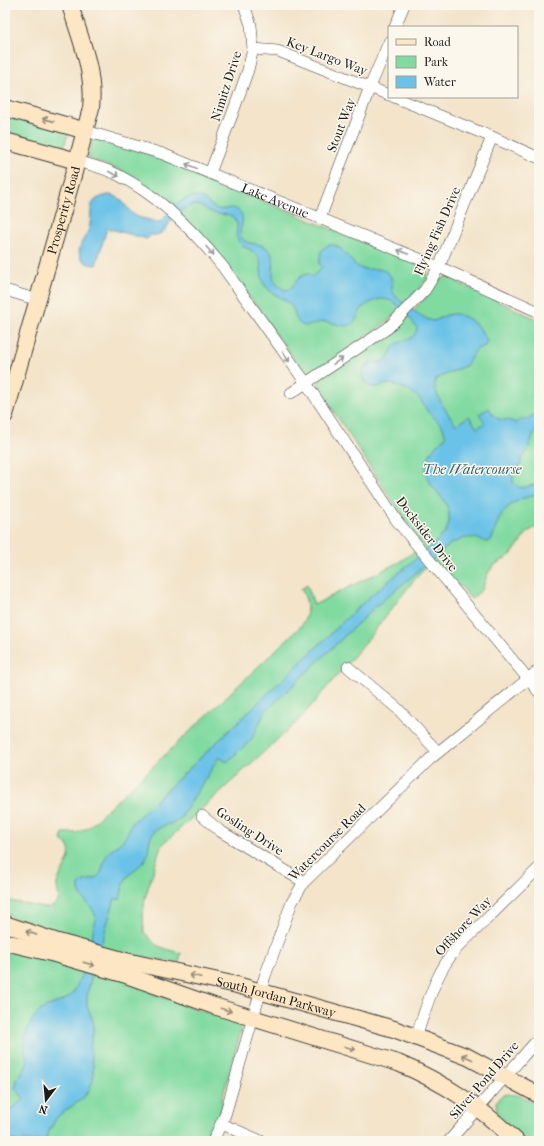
<svg xmlns="http://www.w3.org/2000/svg" width="544" height="1146" viewBox="0 0 544 1146" font-family="'IM FELL French Canon',serif">
  <rect width="100%" height="100%" fill="#fbf7ec"/>
  <filter id="ink" filterUnits="userSpaceOnUse"><feTurbulence type="fractalNoise" baseFrequency=".025" numOctaves="2"/><feDisplacementMap in="SourceGraphic" scale="8" xChannelSelector="R" yChannelSelector="G"/><feConvolveMatrix kernelMatrix="1 2 1 2 8 2 1 2 1" color-interpolation-filters="sRGB"/></filter>
  <filter id="wash" filterUnits="userSpaceOnUse"><feTurbulence type="fractalNoise" baseFrequency=".012" numOctaves="4" result="noise"/><feDisplacementMap in="SourceGraphic" scale="16" xChannelSelector="R" yChannelSelector="G"/><feGaussianBlur stdDeviation="0.9" result="paint"/><feColorMatrix in="noise" values="0 0 0 0 0 0 0 0 0 0 0 0 0 0 0 0 0 1.4 0 .05"/><feComposite in="paint" operator="in"/></filter>
  <g filter="url(#wash)">
    <rect width="100%" height="100%" fill="#f3e4ca"/>
    <g fill="#81daa0" stroke="#4e7b5e">
      <polygon points="5,113 69,131 62,153 5,136"/>
      <path d="M93 139 139 150 426 268 428 275 425 282 392 317 384 324 316 371C311 373 308 373 303 371L214 249 140 182 117 169 89 159 88 156Z"/>
      <path d="M447 276 465 286 539 320V527L534 528 526 534 512 554 493 566 487 575 482 590 471 599 461 586 455 585 434 560 414 580 364 644 300 719 161 846 145 898 143 916 144 932 156 945 169 950 181 953 179 963 128 954 151 993 219 1017C229 1015 241 1020 241 1031L222 1099C223 1109 217 1124 211 1132 209 1135 205 1137 202 1141H5V946L60 934 12 918 10 915 5 913V900L46 908C50 908 54 906 57 903 61 897 56 890 57 884 60 869 81 852 61 840L63 833H77L89 827 301 626C309 614 309 601 301 589L307 585 314 605 399 562 423 546 403 520V517L327 401C318 394 314 388 322 378L399 325 425 298 438 281Z"/>
      <polygon points="508,1094 522,1096 539,1106 539,1141 524,1141 497,1114 496,1102 501,1096"/>
    </g>
    <path fill="#6ac2e8" stroke="#436f82" d="M108 195C124 195 125 210 136 216 139 218 154 221 159 222L162 220C172 210 185 191 202 198 207 201 212 207 217 209 225 211 233 204 240 212 247 221 236 230 242 239 249 247 263 240 271 253 279 268 264 279 285 290L290 289C297 282 298 275 309 274L312 277 322 267 319 264 321 251C338 232 347 262 360 268 369 272 381 265 389 274 394 280 391 286 393 292 396 300 425 320 433 321 439 320 444 315 451 314 466 312 482 328 487 341L485 346 475 350 467 365 436 379C430 390 449 415 456 425L469 416 477 428 485 423 479 414 489 408C498 425 502 416 516 423L522 419H529L531 416 538 414 539 411V428L534 433 528 450 521 460V464L513 475V482L518 487 521 488 539 484V494C523 497 507 503 499 519 496 525 495 533 491 540L487 542C472 537 469 535 454 543L453 542 375 607 265 712 251 740 227 762 219 757 180 819C172 825 163 824 155 831 147 838 150 848 147 856 143 866 131 870 126 879 122 885 122 893 120 900L115 898 90 982 87 996V1006L93 1021 94 1027 90 1047 93 1066V1080L89 1090 83 1098 57 1117 44 1141H5V1114L24 1099 15 1088C16 1084 17 1079 19 1076 22 1072 26 1069 27 1063 28 1058 25 1053 24 1048 23 1038 28 1027 33 1019 49 996 72 1010 79 979H81L96 919C95 906 80 900 79 890 77 878 91 882 97 877 104 872 102 862 107 855 110 850 114 848 118 845 125 839 129 832 131 824L368 598 436 542C438 539 441 537 444 534 447 531 449 522 449 517 450 504 439 495 432 486 418 468 430 448 446 437 445 434 444 431 443 428 440 422 433 417 428 412 425 408 423 403 420 399 415 393 398 385 390 384 382 384 374 391 366 384 361 379 361 370 366 365 372 360 378 364 384 361 390 357 390 348 397 344 405 338 414 342 417 328 407 314 392 291 372 302 369 303 365 305 362 308 358 314 357 322 350 325 341 328 332 321 323 322 316 322 309 328 302 325 295 322 296 313 292 307 286 298 273 296 266 287 259 279 263 267 259 258 254 249 246 250 240 243 232 235 240 229 236 221 231 212 221 216 214 213 206 211 203 205 195 205 185 205 172 218 167 227 165 230 165 231 161 233 157 236 154 235 150 235L147 239 107 228 96 265C90 265 86 264 82 259 74 247 86 239 89 228 94 211 84 200 108 195Z"/>
  </g>
  <g filter="url(#ink)">
    <g fill="none" stroke-linecap="round" stroke-linejoin="round">
      <defs>
        <g id="street">
          <polyline points="395,27 404,5"/>
          <polyline points="253,49 278,51 389,95"/>
          <polyline points="394,97 492,137 539,158"/>
          <path id="s1" d="M86 131 163 154 439 267 539 312"/>
          <path d="M77 161C91 165 105 168 118 175 159 196 194 231 223 267L306 383 397 521 539 692"/>
          <polyline points="210,173 232,115 248,70 253,49 251,25 244,5"/>
          <polyline points="320,218 370,87 389,42"/>
          <polyline points="5,290 38,300"/>
          <polyline points="291,393 388,328 425,290 439,267 492,137"/>
          <polyline points="348,667 398,709 438,752"/>
          <polyline points="202,816 220,831 304,882"/>
          <path d="M416 1037C427 1006 435 972 458 947L539 868"/>
          <polyline points="222,1124 261,1141"/>
          <polyline points="213,1141 225,1115 265,976 292,902 304,882 430,759 539,670"/>
          <polyline points="449,1141 539,1038"/>
        </g>
        <g id="secondary">
          <polyline points="5,108 86,131"/>
          <polyline points="5,141 77,161"/>
          <path id="s2" d="M5 415 74 172 91 108C95 72 80 38 70 5"/>
          <path id="s3" d="M5 924 58 942 126 961 237 985 394 1029 468 1057 539 1095"/>
          <path d="M5 942 55 954 123 974 214 1006 398 1063C445 1083 479 1106 516 1141"/>
        </g>
      </defs>
      <use href="#street" stroke="#3c3a36" stroke-width="12"/>
      <use href="#secondary" stroke="#3c3a36" stroke-width="18"/>
      <use href="#street" stroke="#fff" stroke-width="11"/>
      <use href="#secondary" stroke="#fce6c4" stroke-width="16"/>
    </g>
    <defs><path id="oneway-shaft" d="M-6 0H5M1.5-3L5.5 0L1.5 3" fill="none" stroke-width="1.6" stroke-linecap="round" stroke-linejoin="round"/></defs>
    <g stroke="#978b78">
      <use href="#oneway-shaft" transform="translate(48 120) rotate(-165)"/>
      <use href="#oneway-shaft" transform="translate(31 933) rotate(-161)"/>
      <use href="#oneway-shaft" transform="translate(89 964) rotate(16)"/>
      <use href="#oneway-shaft" transform="translate(195 976) rotate(-168)"/>
      <use href="#oneway-shaft" transform="translate(226 1010) rotate(17)"/>
      <use href="#oneway-shaft" transform="translate(350 1048) rotate(17)"/>
      <use href="#oneway-shaft" transform="translate(467 1057) rotate(-156)"/>
    </g>
    <g stroke="#999">
      <use href="#oneway-shaft" transform="translate(191 166) rotate(-158)"/>
      <use href="#oneway-shaft" transform="translate(114 174) rotate(25)"/>
      <use href="#oneway-shaft" transform="translate(210 251) rotate(50)"/>
      <use href="#oneway-shaft" transform="translate(403 252) rotate(-158)"/>
      <use href="#oneway-shaft" transform="translate(286 357) rotate(55)"/>
      <use href="#oneway-shaft" transform="translate(338 361) rotate(-34)"/>
    </g>
  </g>
  <g text-anchor="middle" dominant-baseline="central" stroke-width="3" stroke-linejoin="round" paint-order="stroke">
    <g font-size="13" fill="#1c1c1c" stroke="#fbf7ec">
      <text transform="translate(327 56) rotate(21)">Key Largo Way</text>
      <text transform="translate(226 86) rotate(-72)">Nimitz Drive</text>
      <text transform="translate(341 125) rotate(-69)">Stout Way</text>
      <text stroke="none"><textPath href="#s1" startOffset="202">Lake Avenue</textPath></text>
      <text stroke="none"><textPath href="#s2" startOffset="213">Prosperity Road</textPath></text>
      <text transform="translate(437 231) rotate(-66)">Flying Fish Drive</text>
      <text transform="translate(427 534) rotate(52)">Docksider Drive</text>
      <text transform="translate(250 831) rotate(33)">Gosling Drive</text>
      <text transform="translate(327 842) rotate(-45)">Watercourse Road</text>
      <text transform="translate(463 926) rotate(-47)">Offshore Way</text>
      <text stroke="none"><textPath href="#s3" startOffset="281">South Jordan Parkway</textPath></text>
      <text transform="translate(484 1080) rotate(-49)">Silver Pond Drive</text>
    </g>
    <g font-size="14" font-style="italic" fill="#3b5e6e" stroke="#fbf7ec">
      <text x="472" y="469">The Watercourse</text>
    </g>
  </g>
  <rect width="544" height="1146" fill="none" stroke="#fbf7ec" stroke-width="20"/>
  <rect x="388" y="26" width="130" height="72" fill="#fbf7ec" stroke="#a29f99"/>
  <rect x="396" y="39" width="20" height="6" fill="#fce6c4" stroke="#a29f99"/>
  <text x="424" y="46" font-size="12" fill="#1c1c1c">Road</text>
  <rect x="396" y="56" width="20" height="12" fill="#81daa0" stroke="#a29f99"/>
  <text x="424" y="66" font-size="12" fill="#1c1c1c">Park</text>
  <rect x="396" y="76" width="20" height="12" fill="#6ac2e8" stroke="#a29f99"/>
  <text x="424" y="86" font-size="12" fill="#1c1c1c">Water</text>
  <g transform="translate(46 1100) rotate(196)" stroke="#fbf7ec" stroke-width="3" paint-order="stroke">
  <path d="M0-3L7 15L0 10L-7 15Z" fill="#1c1c1c"/>
  <text y="-6" font-size="11" font-weight="bold" text-anchor="middle" fill="#1c1c1c">N</text>
  </g>
</svg>
